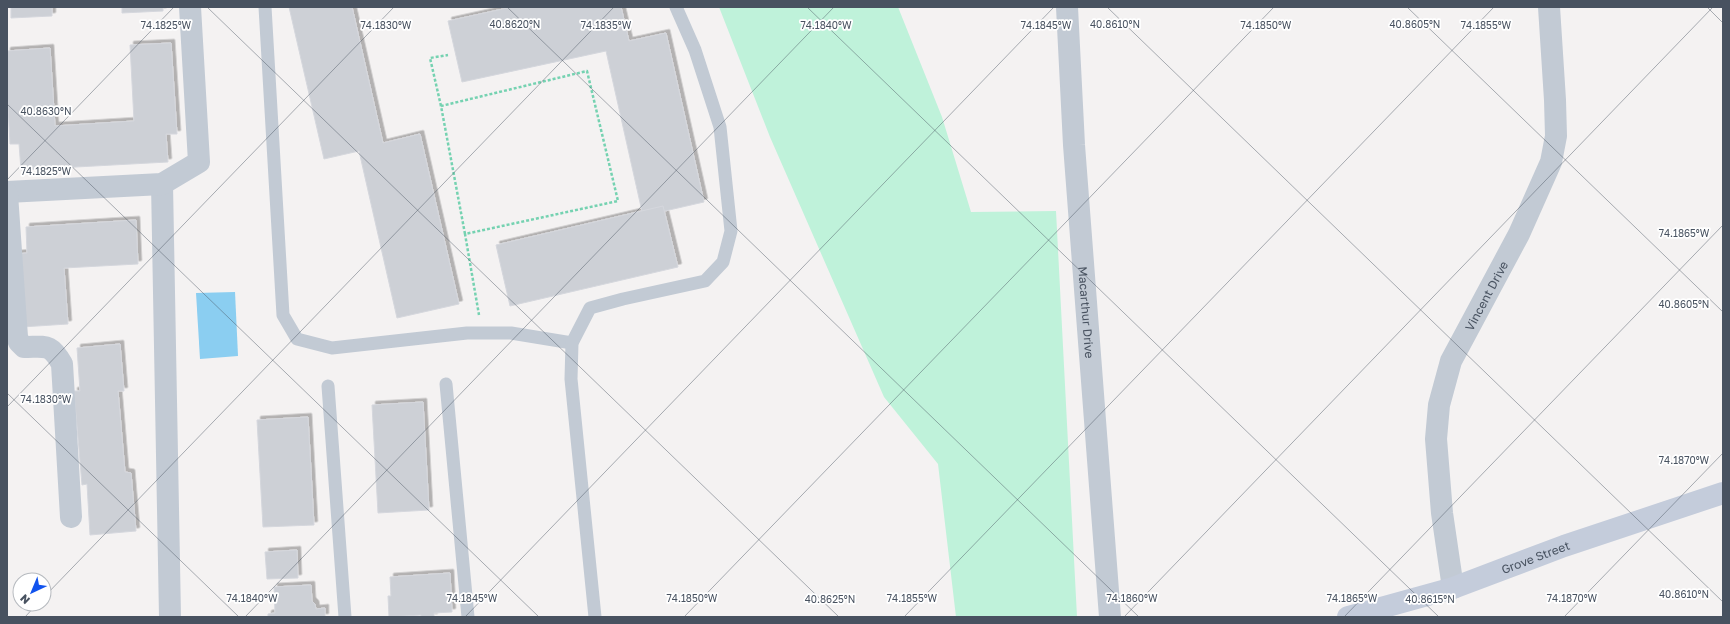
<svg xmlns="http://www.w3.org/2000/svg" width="1730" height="624" viewBox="0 0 1730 624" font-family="'Golos Text',sans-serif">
  <defs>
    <filter id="shadow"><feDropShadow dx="3.5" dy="-3.5" stdDeviation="0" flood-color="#0004"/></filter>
  </defs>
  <rect width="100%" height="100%" fill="#f4f2f2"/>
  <polygon fill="#bff2da" points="719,7 898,7 942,117 971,212 1056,211 1077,617 956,617 938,464 884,397 770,137"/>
  <polygon fill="#8bcef1" points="235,292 238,356 200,359 196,293"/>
  <g fill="#cdd0d6" stroke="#d5d7dd" filter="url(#shadow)">
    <polygon points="11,7 52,7 52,16 11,18"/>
    <polygon points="122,7 163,7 163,11 122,13"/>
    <polygon points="289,7 352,7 383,143 420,134 459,304 397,318 359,151 324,159"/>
    <polygon points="512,7 621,7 629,41 666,33 704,202 643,216 606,51 462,82 448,21"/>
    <polygon points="171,43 177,134 166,134 168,162 21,170 19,144 10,144 7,87 7,51 50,48 55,126 134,121 130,45"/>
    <polygon points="663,206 678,267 510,306 496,245"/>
    <polygon points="136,220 138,264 64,268 68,324 22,327 17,254 27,253 26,227"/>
    <polygon points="120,344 124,391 118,391 125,472 131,473 136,531 90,535 87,484 82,485 74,391 80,391 77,348"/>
    <polygon points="423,402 429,510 378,513 372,405"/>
    <polygon points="308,417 314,525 263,527 257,420"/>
    <polygon points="297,550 298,578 267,579 265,552"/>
    <polygon points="450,573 452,612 434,613 434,617 421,617 421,615 389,617 388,596 391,596 390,577"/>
    <polygon points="311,585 312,601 315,604 316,609 325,608 325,617 268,617 268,614 275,613 274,587"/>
  </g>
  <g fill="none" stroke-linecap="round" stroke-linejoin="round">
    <g stroke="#75d2b1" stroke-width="2.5" stroke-dasharray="3 2" stroke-linecap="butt">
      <polyline points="441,106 430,58 448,55"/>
      <polyline points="465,234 441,106 587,71 618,201 465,234 479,315"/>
    </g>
    <g stroke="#c2cad4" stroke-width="13">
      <polyline points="265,7 283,315 297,339 332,348 467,333 511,333 572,343"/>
      <polyline points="446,384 468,617"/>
      <polyline points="328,386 345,617"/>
      <polyline points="595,617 571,379 572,343 590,308 623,299 705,281 723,262 731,231 720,127 695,50 676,7"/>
    </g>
    <g stroke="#c2cad4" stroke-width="22">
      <path id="s1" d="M1067 7 1074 145 1110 617"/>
      <polyline points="162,184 170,617"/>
      <polyline points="7,192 162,184 199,162 190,7"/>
      <path d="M7 194 17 337 19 342 24 347C46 347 50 343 62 364L71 517"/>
      <path id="s2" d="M1453 588 1442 513 1436 439 1439 405 1451 361 1519 234 1551 162 1556 136 1555 100 1549 7"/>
    </g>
    <path stroke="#c4ccdb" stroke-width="22" id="s3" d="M1348 617 1453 588 1564 546 1723 493"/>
  </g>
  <path fill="none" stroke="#485260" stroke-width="1" stroke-opacity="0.45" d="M207 7 839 617M507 7 1139 617M807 7 1439 617M1107 7 1723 602M1407 7 1723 312M1707 7 1723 23M7 104 539 617M7 180 174 7M7 393 239 617M7 407 394 7M44 597 614 7M25 617 37 604M245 617 834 7M465 617 1054 7M684 617 1274 7M904 617 1494 7M1124 617 1713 7M1344 617 1723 225M1564 617 1723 453"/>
  <g text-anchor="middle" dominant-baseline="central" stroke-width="3.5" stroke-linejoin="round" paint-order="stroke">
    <g font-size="12" fill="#485260" stroke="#fff">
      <text stroke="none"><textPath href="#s2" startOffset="304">Vincent Drive</textPath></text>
      <text stroke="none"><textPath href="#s1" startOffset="306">Macarthur Drive</textPath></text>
      <text stroke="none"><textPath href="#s3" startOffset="197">Grove Street</textPath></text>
    </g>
  </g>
  <g font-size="10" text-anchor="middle" fill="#485260" stroke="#fff" stroke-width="3.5" stroke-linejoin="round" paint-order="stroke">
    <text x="515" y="28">40.8620°N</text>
    <text x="1115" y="28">40.8610°N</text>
    <text x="1415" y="28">40.8605°N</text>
    <text x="166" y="29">74.1825°W</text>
    <text x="386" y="29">74.1830°W</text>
    <text x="606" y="29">74.1835°W</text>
    <text x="826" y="29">74.1840°W</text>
    <text x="1046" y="29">74.1845°W</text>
    <text x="1266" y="29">74.1850°W</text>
    <text x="1486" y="29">74.1855°W</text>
    <text x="46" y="115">40.8630°N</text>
    <text x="46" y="175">74.1825°W</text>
    <text x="1684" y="237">74.1865°W</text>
    <text x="1684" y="308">40.8605°N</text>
    <text x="46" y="403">74.1830°W</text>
    <text x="1684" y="464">74.1870°W</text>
    <text x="1684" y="598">40.8610°N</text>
    <text x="252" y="602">74.1840°W</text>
    <text x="472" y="602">74.1845°W</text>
    <text x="692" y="602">74.1850°W</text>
    <text x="912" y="602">74.1855°W</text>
    <text x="1132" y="602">74.1860°W</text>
    <text x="1352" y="602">74.1865°W</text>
    <text x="1572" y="602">74.1870°W</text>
    <text x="830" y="603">40.8625°N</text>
    <text x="1430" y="603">40.8615°N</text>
  </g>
  <rect width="1730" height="624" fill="none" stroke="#485260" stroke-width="16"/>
  <g transform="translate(32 592) rotate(224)"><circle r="19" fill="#ffffff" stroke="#b6babf"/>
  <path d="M0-3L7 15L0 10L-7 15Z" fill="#1153ee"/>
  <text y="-6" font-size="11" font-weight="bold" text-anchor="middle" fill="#485260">N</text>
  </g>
</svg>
